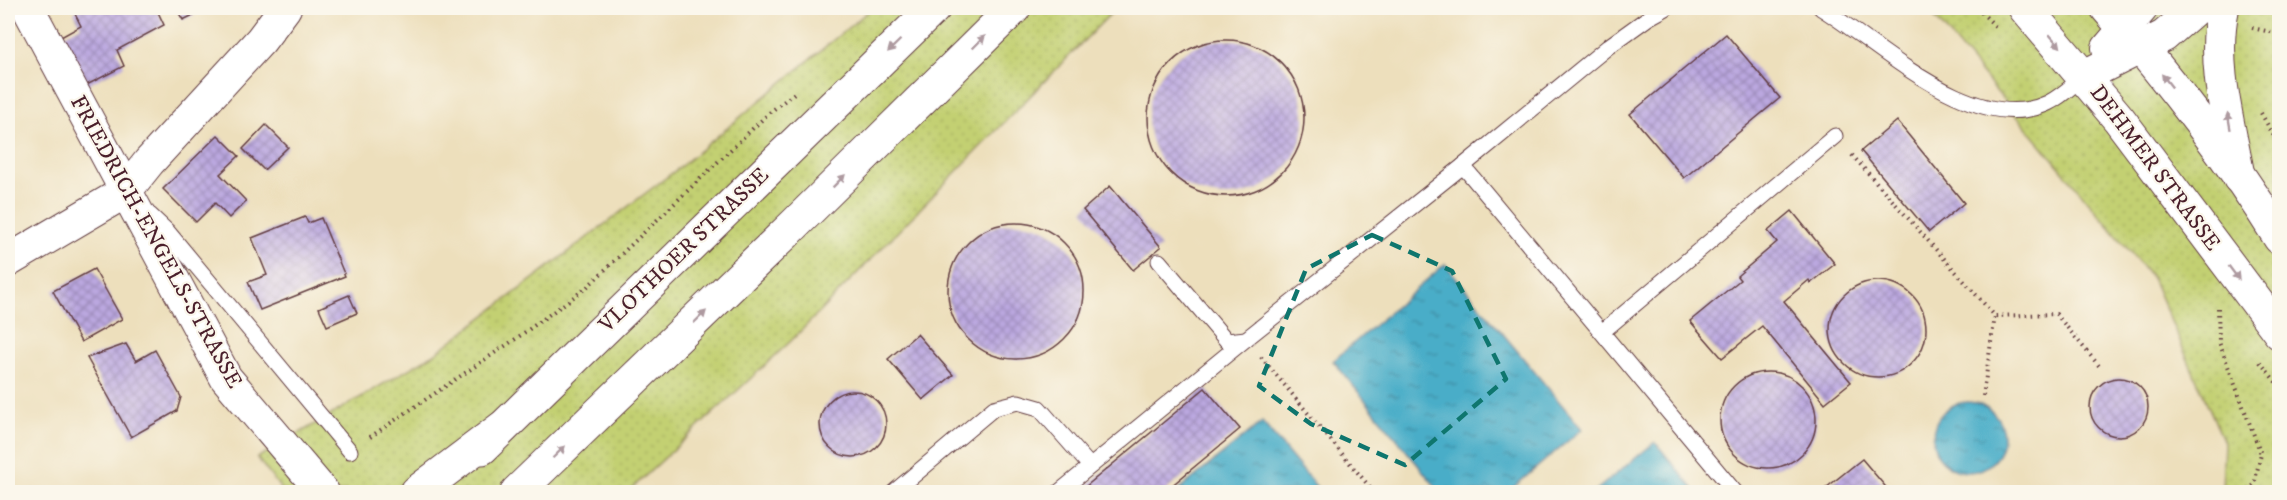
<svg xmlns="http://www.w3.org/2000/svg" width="2287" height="500" viewBox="0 0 2287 500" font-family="'IM FELL DW Pica',serif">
  <defs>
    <pattern id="grass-dots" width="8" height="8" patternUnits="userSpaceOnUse" patternTransform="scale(1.5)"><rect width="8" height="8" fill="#c3d072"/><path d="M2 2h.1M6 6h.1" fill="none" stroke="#a9b263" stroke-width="1.8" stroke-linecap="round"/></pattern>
    <pattern id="water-ripples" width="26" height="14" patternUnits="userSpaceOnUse" patternTransform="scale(1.5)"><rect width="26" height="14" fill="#48adc8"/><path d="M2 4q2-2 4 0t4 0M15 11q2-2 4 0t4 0" fill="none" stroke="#3e8ca3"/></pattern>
    <pattern id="building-cross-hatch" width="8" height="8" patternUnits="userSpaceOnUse" patternTransform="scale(1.5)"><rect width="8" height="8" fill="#bba8e0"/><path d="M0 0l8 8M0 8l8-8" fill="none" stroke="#9a88b6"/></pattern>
  </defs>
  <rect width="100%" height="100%" fill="#fbf7ec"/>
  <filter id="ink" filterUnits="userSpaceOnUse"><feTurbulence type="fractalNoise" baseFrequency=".0167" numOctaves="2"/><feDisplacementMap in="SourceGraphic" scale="12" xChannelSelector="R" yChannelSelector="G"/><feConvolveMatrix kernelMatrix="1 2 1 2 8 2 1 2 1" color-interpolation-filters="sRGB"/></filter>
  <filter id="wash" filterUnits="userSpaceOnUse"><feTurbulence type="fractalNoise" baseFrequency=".008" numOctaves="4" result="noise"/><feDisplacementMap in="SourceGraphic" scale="24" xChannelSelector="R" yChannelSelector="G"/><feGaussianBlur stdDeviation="1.35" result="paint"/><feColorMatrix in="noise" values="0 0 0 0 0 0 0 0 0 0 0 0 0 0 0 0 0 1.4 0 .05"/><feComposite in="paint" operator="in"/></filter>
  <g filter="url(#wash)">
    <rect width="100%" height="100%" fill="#eddfbc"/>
    <g fill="url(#grass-dots)" stroke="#86784e" stroke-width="1.5">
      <polygon points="872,8 1116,8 791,341 628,492 275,492 281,489 257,458 433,355 680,167"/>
      <polygon points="1927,8 2279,8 2279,492 2222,492 2224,442 2152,278"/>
    </g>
    <g fill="url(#water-ripples)" stroke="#49667a" stroke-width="1.5">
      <polygon points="1445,264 1582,429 1508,492 1440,492 1333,361"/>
      <circle cx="1968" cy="437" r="35"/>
      <polygon points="1262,422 1321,492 1176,492"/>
      <polygon points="1655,442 1696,492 1594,492"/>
    </g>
    <g id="blocks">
      <g fill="url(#building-cross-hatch)">
        <polygon points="84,8 126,8 128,12 132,10 131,8 162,8 157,10 164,25 117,50 124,66 75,91 50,43 81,26 74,12"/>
        <polygon points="176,8 208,8 183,20"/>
        <polygon points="1726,34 1780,98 1684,178 1630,114"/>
        <circle cx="1226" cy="118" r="78"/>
        <polygon points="1897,121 1964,203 1929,232 1861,151"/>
        <polygon points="266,125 288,147 264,170 243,149"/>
        <polygon points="218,135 239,156 220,174 246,201 229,218 215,203 196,222 163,189"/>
        <polygon points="1110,186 1161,247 1133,270 1083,210"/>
        <polygon points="1792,211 1835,264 1811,283 1809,280 1784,301 1851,382 1825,403 1762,326 1722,358 1690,321 1740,280 1737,276 1777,242 1768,231"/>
        <polygon points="305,217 308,223 321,218 345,276 260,310 248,282 267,275 252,238"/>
        <circle cx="1016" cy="291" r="68"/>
        <polygon points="94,269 122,319 81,342 53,291"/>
        <circle cx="1878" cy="329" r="48"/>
        <polygon points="349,295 357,313 327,326 319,308"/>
        <polygon points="917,334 953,375 923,400 888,359"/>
        <polygon points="126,344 136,361 155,350 181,397 177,411 131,437 87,358"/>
        <circle cx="1768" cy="420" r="48"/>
        <circle cx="2119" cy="407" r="29"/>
        <polygon points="1205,388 1240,429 1164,492 1079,492"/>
        <circle cx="853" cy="424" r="33"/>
        <polygon points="1862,459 1890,492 1821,492"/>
      </g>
    </g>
  </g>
  <g filter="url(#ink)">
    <use href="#blocks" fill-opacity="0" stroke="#623c41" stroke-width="1.5"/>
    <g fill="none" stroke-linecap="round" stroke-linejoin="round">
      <defs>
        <g id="service">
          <path d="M1821 8C1878 43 1975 138 2048 103 2061 97 2073 85 2084 76"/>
          <polyline points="1463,166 1735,492"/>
          <polyline points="150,215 168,232 350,451"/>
          <polyline points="1159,261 1227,341 1246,339"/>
          <polyline points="1602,332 1835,136"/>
          <polyline points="894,492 994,408 1018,402 1039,408 1090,466"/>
          <polyline points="1059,492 1246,339 1463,166 1609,46 1648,18 1666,8"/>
        </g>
        <g id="minor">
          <polyline points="28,8 226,378 323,492"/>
          <path d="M2223 8C2211 64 2229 123 2239 178"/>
          <polyline points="2108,48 2142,8"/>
          <polyline points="2084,76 2164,36 2196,8"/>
          <polyline points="8,261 125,192 149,162 261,40 285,8"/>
        </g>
        <g id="secondary">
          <polyline points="2025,8 2119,119 2280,333"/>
          <path d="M2107 8C2169 79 2230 158 2280 238"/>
          <polyline points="482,448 934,8"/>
          <polyline points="517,492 794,225 1014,8"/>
        </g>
        <polyline id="motorway" points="417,492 502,428"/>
      </defs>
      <use href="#service" stroke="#623c41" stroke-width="17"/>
      <use href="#minor" stroke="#623c41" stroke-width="34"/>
      <use href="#secondary" stroke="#623c41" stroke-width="35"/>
      <use href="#motorway" stroke="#623c41" stroke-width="35"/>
      <g stroke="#623c41" stroke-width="4" stroke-dasharray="1.5 4.5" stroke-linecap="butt">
        <polyline points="1977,8 1995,26"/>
        <polyline points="2252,28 2280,34"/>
        <polyline points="2261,113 2280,147"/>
        <polyline points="1852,155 1995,316 2056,314 2100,367"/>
        <polyline points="2218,308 2219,342 2261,454 2254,485 2245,492"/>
        <polyline points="1261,357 1374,492"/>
        <polyline points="2260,362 2280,387"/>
        <polyline points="1983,396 1995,316"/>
        <polyline points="370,437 517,338 586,288 769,113 797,91"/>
      </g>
      <use href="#service" stroke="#fff" stroke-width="15"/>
      <use href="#minor" stroke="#fff" stroke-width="32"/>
      <use href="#secondary" stroke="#fff" stroke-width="33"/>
      <use href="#motorway" stroke="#fff" stroke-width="33"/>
    </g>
    <defs><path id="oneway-solid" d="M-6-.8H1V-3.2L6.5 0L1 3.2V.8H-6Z" transform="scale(1.5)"/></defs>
    <g fill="#ae9aa0">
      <use href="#oneway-solid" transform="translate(2055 41) rotate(49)"/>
      <use href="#oneway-solid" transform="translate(979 42) rotate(-45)"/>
      <use href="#oneway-solid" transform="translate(894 46) rotate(136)"/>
      <use href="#oneway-solid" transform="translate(2167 81) rotate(-128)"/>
      <use href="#oneway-solid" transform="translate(2229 121) rotate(-100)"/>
      <use href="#oneway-solid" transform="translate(839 181) rotate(-45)"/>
      <use href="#oneway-solid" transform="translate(2234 273) rotate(53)"/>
      <use href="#oneway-solid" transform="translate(700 317) rotate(-44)"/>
      <use href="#oneway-solid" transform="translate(559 452) rotate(-44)"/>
    </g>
  </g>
  <path fill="none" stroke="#0f766e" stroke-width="4.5" stroke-dasharray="12 8" stroke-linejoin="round" d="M1372 235 1452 271 1506 379 1405 465 1311 424 1259 386 1306 269Z"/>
  <g text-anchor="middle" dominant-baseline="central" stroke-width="4.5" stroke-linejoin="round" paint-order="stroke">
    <g font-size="22" fill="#4a1f2b" stroke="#fbf7ec">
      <text transform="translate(2155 168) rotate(53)">DEHMER STRASSE</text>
      <text transform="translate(156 242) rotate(61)">FRIEDRICH-ENGELS-STRASSE</text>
      <text transform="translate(684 250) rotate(-44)">VLOTHOER STRASSE</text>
    </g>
  </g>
  <rect width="2287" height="500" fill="none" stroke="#fbf7ec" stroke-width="30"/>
</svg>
